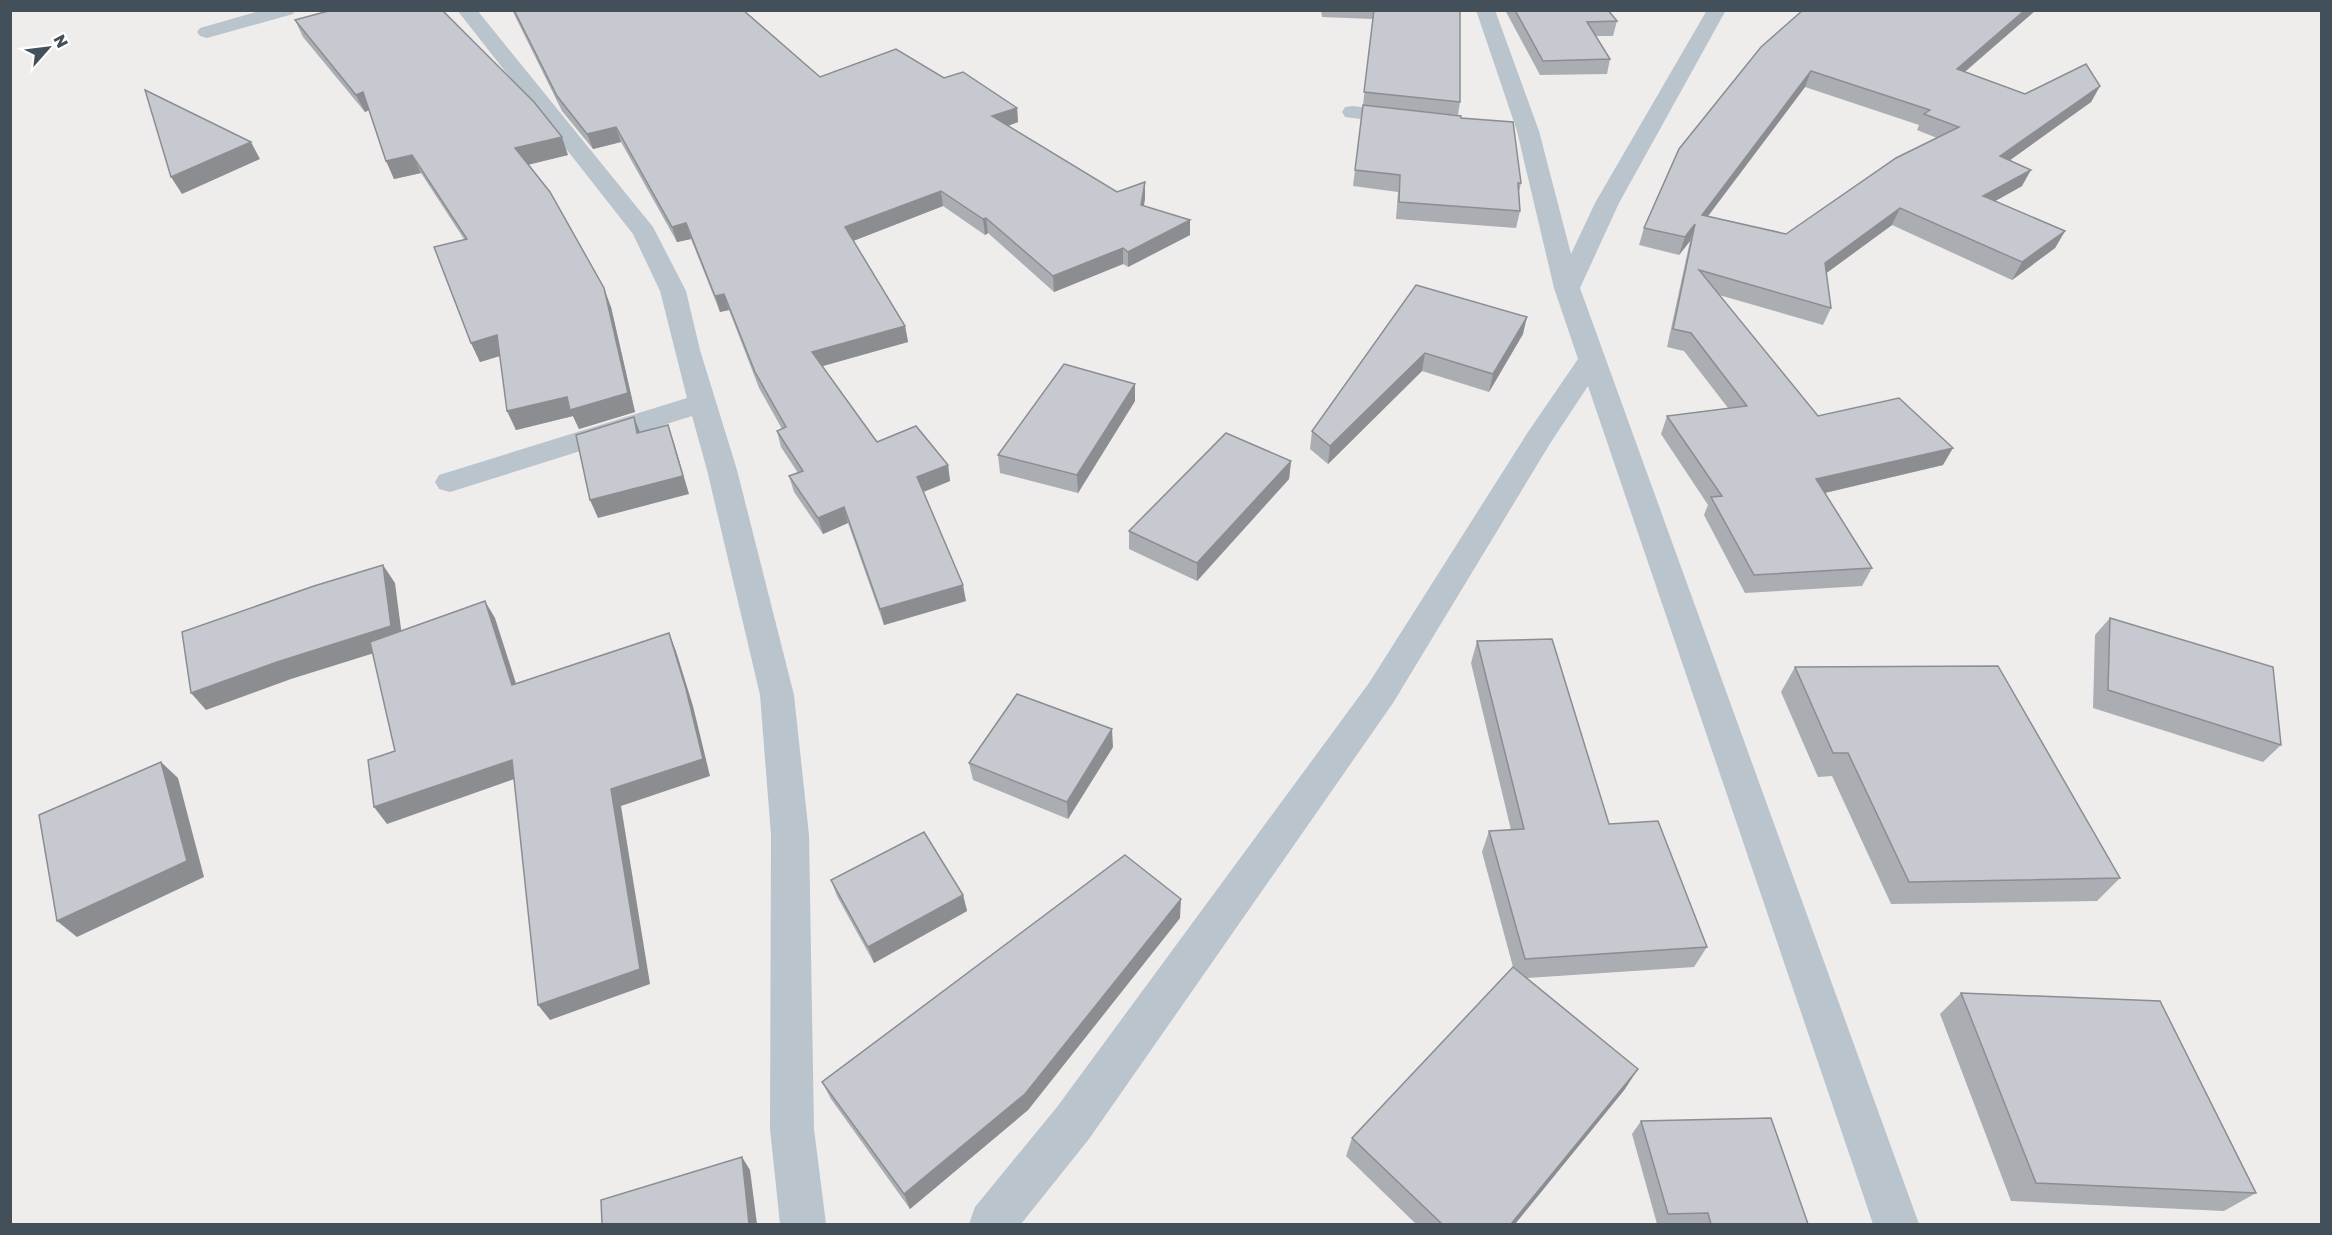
<svg xmlns="http://www.w3.org/2000/svg" width="2332" height="1235" viewBox="0 0 2332 1235" font-family="'Golos Text',sans-serif">
  <rect width="100%" height="100%" fill="#efecec"/>
  <g fill="none" stroke-linecap="round" stroke-linejoin="round">
    <g fill="#bac4cc" fill-rule="evenodd">
      <polygon points="263,10 295,10 293,14 207,38 200,36 197,32 200,28"/>
      <polygon points="457,10 477,10 653,227 686,291 700,350 737,470 794,695 809,835 814,1129 826,1224 780,1224 770,1129 771,835 760,695 707,470 692,416 450,492 439,489 435,482 439,475 687,398 660,291 633,234"/>
      <polygon points="1476,10 1495,10 1539,131 1571,254 1595,203 1707,10 1726,10 1619,203 1580,288 1919,1224 1873,1224 1588,386 1551,442 1393,703 1089,1139 1021,1224 969,1224 975,1207 1057,1107 1369,683 1528,432 1578,359 1554,288 1517,131"/>
      <polygon points="1353,106 1407,113 1415,114 1418,119 1415,124 1407,125 1345,117 1342,112 1345,107"/>
    </g>
  </g>
  <g fill="#aaadb2" fill-rule="evenodd">
    <polygon points="512,10 743,10 820,77 944,78 1017,108 1018,122 1008,126 1117,192 1145,198 1144,206 1190,235 1128,267 1123,264 1054,292 988,233 985,235 943,206 853,241 905,326 908,342 822,366 877,442 948,465 950,481 924,492 966,601 884,625 848,523 823,534 794,492 789,476 798,473 781,447 777,431 782,429 759,388 729,310 720,312 691,239 677,242 621,142 593,149 562,111"/>
    <polygon points="1321,10 1460,10 1460,102 1458,115 1363,105 1373,19 1322,17"/>
    <polygon points="1505,10 1608,10 1617,21 1613,36 1596,36 1610,59 1607,74 1540,75"/>
    <path d="M1803 10H2036L1965 72 2025 94 2100 86 2091 102 2010 160 2022 186 1995 201 2065 231 2055 248 2012 280 1892 225 1826 273 1831 308 1823 325 1719 295 1818 416 1943 465 1825 493 1872 568 1862 586 1745 593 1704 515 1708 505 1661 434 1667 416 1728 408 1684 351 1667 347 1690 241 1679 255 1639 245 1644 228ZM1805 87 1919 125 1917 130 1937 138 1786 234 1708 216Z"/>
    <polygon points="295,20 568,155 528,165 611,307 635,412 579,429 573,416 516,430 507,411 500,356 480,362 471,343 464,239 421,173 394,179 369,110 365,112 303,37"/>
    <polygon points="1363,105 1461,118 1521,183 1519,192 1520,211 1516,228 1396,219 1398,192 1353,186"/>
    <polygon points="1416,285 1523,334 1489,392 1422,371 1328,464 1310,449 1312,431"/>
    <polygon points="1135,384 1135,401 1078,493 1000,473 998,455"/>
    <polygon points="1291,461 1289,479 1197,581 1129,549 1129,531"/>
    <polygon points="2110,618 2281,745 2263,762 2093,708 2095,635"/>
    <polygon points="1477,641 1609,824 1707,947 1694,967 1527,978 1625,1089 1515,1224 1416,1224 1346,1156 1352,1138 1513,967 1482,852 1489,831 1511,830 1471,663"/>
    <polygon points="1795,667 2120,878 2097,901 1891,904 1832,776 1818,777 1781,692"/>
    <polygon points="1113,747 1068,819 973,780 969,763"/>
    <polygon points="831,880 963,895 967,911 874,963 837,896"/>
    <polygon points="1180,918 1028,1110 910,1209 831,1099 822,1082"/>
    <polygon points="1961,993 2256,1193 2224,1211 2011,1201 1940,1014"/>
    <polygon points="1641,1121 1808,1224 1657,1224 1632,1134"/>
  </g>
  <g fill="#8b8d91">
    <polygon points="2025,10 2036,10 1949,85 1957,69"/>
    <polygon points="1811,71 1805,87 1696,232 1702,215"/>
    <polygon points="2100,86 2091,102 1992,173 2000,156"/>
    <polygon points="363,92 371,109 365,112 356,95"/>
    <polygon points="1017,108 1018,122 994,131 992,116"/>
    <polygon points="616,127 621,142 593,149 587,134"/>
    <polygon points="562,137 568,155 522,166 515,148"/>
    <polygon points="251,142 260,159 182,194 171,177"/>
    <polygon points="412,155 421,173 394,179 386,161"/>
    <polygon points="2031,170 2022,186 1974,213 1983,196"/>
    <polygon points="1145,182 1145,198 1141,221 1141,205"/>
    <polygon points="941,191 943,206 848,243 845,227"/>
    <polygon points="1900,208 1892,225 1817,280 1825,263"/>
    <polygon points="986,218 988,233 985,235 983,219"/>
    <polygon points="1190,220 1190,235 1128,267 1128,252"/>
    <polygon points="686,223 691,239 677,242 672,227"/>
    <polygon points="1695,224 1690,241 1679,255 1685,237"/>
    <polygon points="2065,231 2055,248 2012,280 2022,262"/>
    <polygon points="1123,248 1123,264 1054,292 1053,276"/>
    <polygon points="604,288 611,307 635,412 579,429 573,416 516,430 507,411 567,397"/>
    <polygon points="724,294 729,310 720,312 715,296"/>
    <polygon points="1527,317 1523,334 1489,392 1493,374"/>
    <polygon points="905,326 908,342 816,368 812,352"/>
    <polygon points="497,335 506,354 480,362 471,343"/>
    <polygon points="1425,353 1422,371 1328,464 1330,446"/>
    <polygon points="1135,384 1135,401 1078,493 1077,475"/>
    <polygon points="634,417 641,435 637,433"/>
    <polygon points="668,425 674,443 689,494 598,518 590,500"/>
    <polygon points="1953,448 1943,465 1807,497 1816,479"/>
    <polygon points="1291,461 1289,479 1197,581 1197,563"/>
    <polygon points="948,465 950,481 920,493 917,477"/>
    <polygon points="844,507 848,523 823,534 818,518"/>
    <polygon points="383,565 395,583 403,644 291,679 206,710 191,693"/>
    <polygon points="963,585 966,601 884,625 880,609"/>
    <polygon points="485,601 495,618 522,702 512,685"/>
    <polygon points="669,633 676,651 693,706 710,776 621,806 650,984 550,1020 538,1005 611,789"/>
    <polygon points="1112,729 1113,747 1068,819 1067,802"/>
    <polygon points="512,760 523,776 387,824 374,807"/>
    <polygon points="161,762 178,778 204,877 77,937 57,921"/>
    <polygon points="963,895 967,911 874,963 868,947"/>
    <polygon points="1181,899 1180,918 1028,1110 910,1209 904,1194"/>
    <polygon points="1638,1069 1625,1089 1515,1224 1511,1224"/>
    <polygon points="742,1157 750,1170 757,1224 749,1224"/>
  </g>
  <g fill="#c6c9cf" stroke="#8b8d91" stroke-width="1.5" fill-rule="evenodd">
    <polygon points="332,10 442,10 534,102 562,137 515,148 550,192 604,288 628,393 570,410 567,397 507,411 497,335 471,343 434,247 467,239 412,155 386,161 363,92 356,95 295,20"/>
    <polygon points="514,10 743,10 820,77 896,49 944,78 963,72 1017,108 992,116 1117,192 1145,182 1141,205 1190,220 1128,252 1123,248 1053,276 986,218 983,219 941,191 845,227 905,326 812,352 877,442 916,426 948,465 917,477 963,585 880,609 844,507 818,518 789,476 803,471 777,431 786,427 755,372 724,294 715,296 686,223 672,227 616,127 587,134 557,96"/>
    <polygon points="1374,10 1460,10 1460,102 1364,92"/>
    <polygon points="1515,10 1608,10 1617,21 1587,22 1610,59 1543,61"/>
    <path d="M1803 10H2025L1957 69 2025 94 2086 64 2100 86 2000 156 2031 170 1983 196 2065 231 2022 262 1900 208 1825 263 1831 308 1699 270 1818 416 1899 398 1953 448 1816 479 1872 568 1754 575 1711 497 1722 496 1667 416 1747 406 1691 333 1673 329 1695 224 1685 237 1644 228 1679 149 1761 47ZM1811 71 1930 110 1924 114 1959 127 1896 158 1786 234 1702 215Z"/>
    <polygon points="145,90 251,142 171,177"/>
    <polygon points="1363,105 1461,116 1461,118 1513,122 1521,183 1518,183 1520,211 1399,202 1400,175 1355,170"/>
    <polygon points="1416,285 1527,317 1493,374 1425,353 1330,446 1312,431"/>
    <polygon points="1064,364 1135,384 1077,475 998,455"/>
    <polygon points="634,417 637,433 668,425 683,476 590,500 576,435"/>
    <polygon points="1226,433 1291,461 1197,563 1129,531"/>
    <polygon points="383,565 391,626 277,662 191,693 182,632 314,586"/>
    <polygon points="485,601 512,685 669,633 686,689 703,759 611,789 640,969 538,1005 512,760 374,807 368,760 395,751 370,642"/>
    <polygon points="2110,618 2273,667 2281,745 2108,690"/>
    <polygon points="1552,639 1609,824 1658,821 1707,947 1525,959 1489,831 1524,829 1477,641"/>
    <polygon points="1998,666 2120,878 1909,882 1848,753 1833,753 1795,667"/>
    <polygon points="1017,694 1112,729 1067,802 969,763"/>
    <polygon points="161,762 187,861 57,921 39,815"/>
    <polygon points="924,832 963,895 868,947 831,880"/>
    <polygon points="1125,855 1181,899 1025,1094 904,1194 822,1082"/>
    <polygon points="1513,967 1638,1069 1511,1224 1442,1224 1352,1138"/>
    <polygon points="1961,993 2160,1001 2256,1193 2036,1183"/>
    <polygon points="1771,1118 1808,1224 1711,1224 1708,1213 1668,1214 1641,1121"/>
    <polygon points="742,1157 749,1224 602,1224 601,1200"/>
  </g>
  <rect width="2332" height="1235" fill="none" stroke="#445059" stroke-width="24"/>
  <g transform="translate(48 48) rotate(62)" stroke="#ffffff" stroke-width="4.5" paint-order="stroke">
  <path d="M0-4.5L10 22L0 15L-10 22Z" fill="#445059"/>
  <text y="-9" font-size="16" font-weight="bold" text-anchor="middle" fill="#445059">N</text>
  </g>
</svg>
